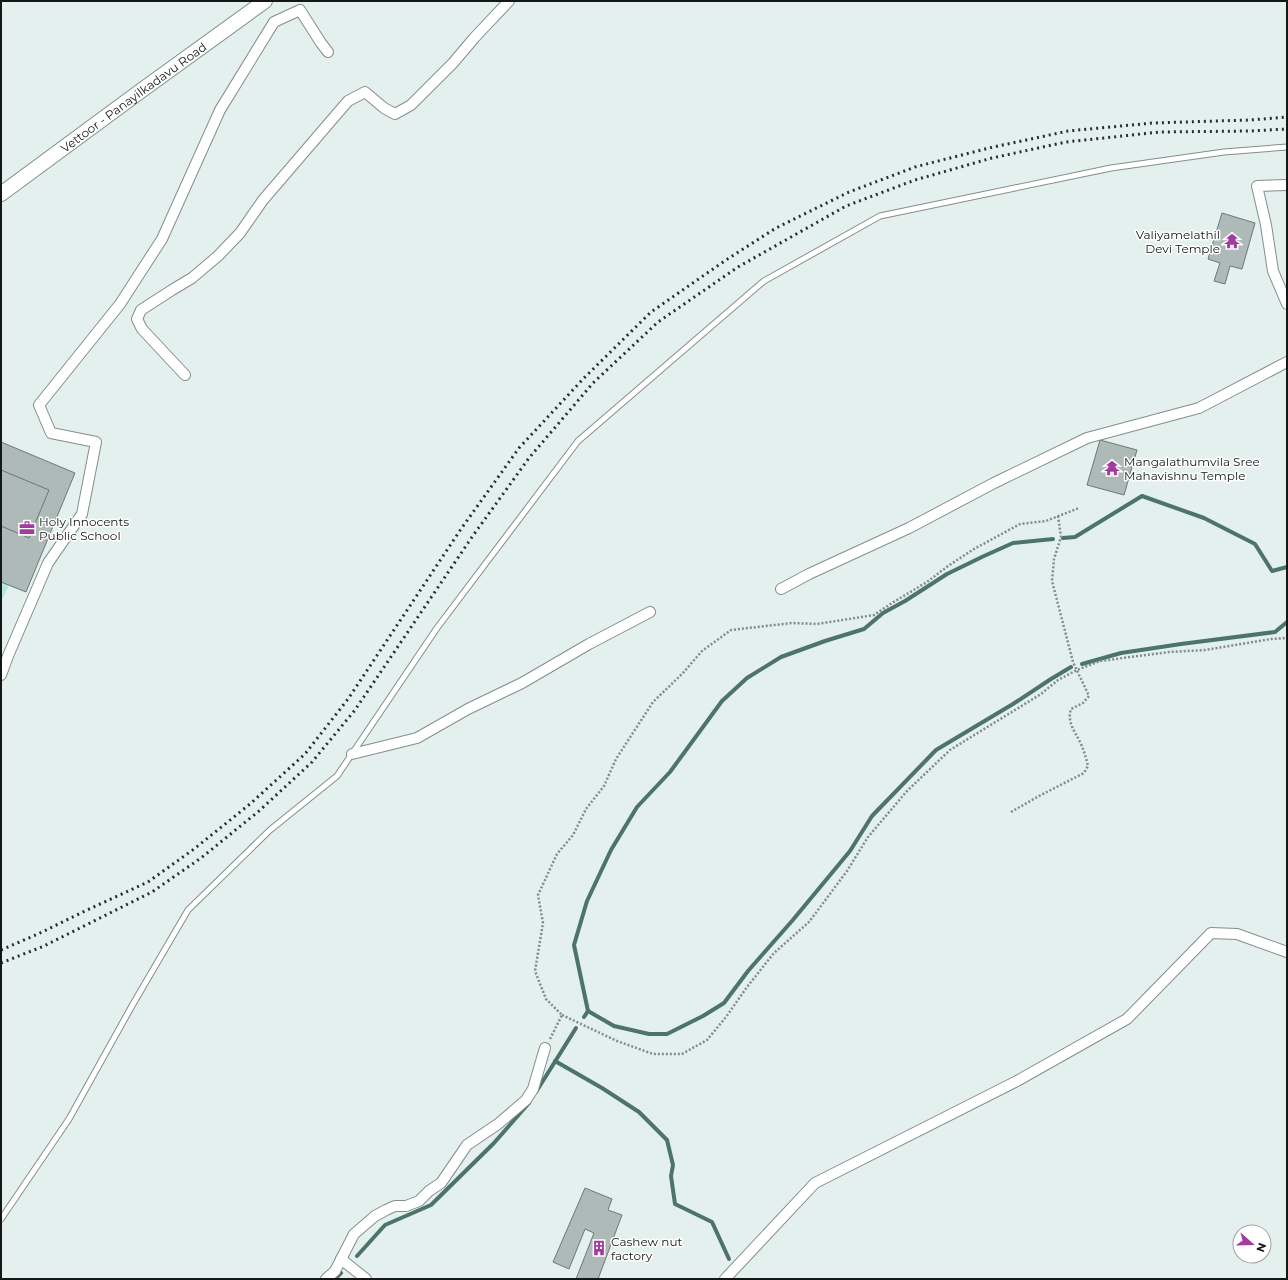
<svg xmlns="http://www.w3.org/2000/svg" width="1288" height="1280" viewBox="0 0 1288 1280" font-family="Montserrat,sans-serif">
  <rect width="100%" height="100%" fill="#e3f0ed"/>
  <polygon fill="#b3e8dd" points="1,577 11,581 1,602"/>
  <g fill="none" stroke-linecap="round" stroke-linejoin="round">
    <g stroke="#4d746c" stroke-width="4">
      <polyline points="1063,538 1075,537 1142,496 1204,518 1255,544 1272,571 1287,567"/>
      <polyline points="1082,664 1121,653 1181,644 1275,632 1287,622"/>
      <polyline points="588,1011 574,945 587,901 611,850 637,807 670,772 722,701 747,678 781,657 825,641 864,629 883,613 905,601 947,574 984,556 1013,543 1053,539"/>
      <polyline points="584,1017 588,1011 614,1026 649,1034 667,1034 703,1016 724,1003 748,971 792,921 850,851 872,816 936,750 1013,704 1051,679 1071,667"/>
      <polyline points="555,1061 602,1088 639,1112 667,1140 673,1165 671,1176 675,1204 712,1222 729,1259"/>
      <polyline points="536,1092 576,1028"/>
      <polyline points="357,1256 385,1225 431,1205 494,1143 529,1103"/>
      <polyline points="335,1279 341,1273"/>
    </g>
  </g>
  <g fill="#adbab7" stroke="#6c7875">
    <polygon points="1222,213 1255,223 1242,269 1230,266 1225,284 1214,281 1220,263 1208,259"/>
    <polygon points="1100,440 1137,450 1124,495 1087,485"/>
    <polygon points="1,442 75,473 26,592 1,582"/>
    <polygon points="1,470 49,490 29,538 1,526"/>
    <polygon points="585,1188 612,1199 608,1210 622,1215 598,1279 576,1279 594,1233 585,1229 569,1269 553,1262"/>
  </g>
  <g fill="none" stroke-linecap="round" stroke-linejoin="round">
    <defs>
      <polyline id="lane" points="1,1219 69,1119 133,1004 188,910 270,830 337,776 437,628 578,441 764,281 880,216 1111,168 1224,152 1287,147"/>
      <g id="street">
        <polyline points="1287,185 1257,186 1266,225 1273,271 1287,304"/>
        <polyline points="185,375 142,329 137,319 141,310 172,290 192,278 218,256 240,233 263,200 348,101 365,92 384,108 395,114 411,105 453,63 475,37 509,1"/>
        <polyline points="781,589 809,574 909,528 994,483 1087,438 1199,408 1287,362"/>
        <polyline points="1,675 8,656 48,563 82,514 96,442 51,433 39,405 120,304 162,239 220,110 274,22 300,10 321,43 328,52"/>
        <polyline points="352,754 417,738 468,709 522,683 589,644 650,612"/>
        <polyline points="341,1259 366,1279"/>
        <polyline points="326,1279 335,1271 354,1234 375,1216 386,1210 395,1206 406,1206 419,1201 429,1191 441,1183 467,1145 498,1124 526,1100 533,1089 545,1048"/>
        <polyline points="725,1279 815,1183 1017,1081 1127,1019 1211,933 1237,934 1287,952"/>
      </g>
      <g id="secondary">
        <path id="s1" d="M1 194 142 90 265 1"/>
      </g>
    </defs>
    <use href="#lane" stroke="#838f8c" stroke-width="7"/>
    <use href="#street" stroke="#838f8c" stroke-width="12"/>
    <use href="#secondary" stroke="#838f8c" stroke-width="16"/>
    <g stroke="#828b89" stroke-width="2.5" stroke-dasharray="2 2" stroke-linecap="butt">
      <path d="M1011 812 1039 796 1084 773 1088 766C1086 758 1084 750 1080 742 1074 730 1067 722 1071 709L1083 703 1089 696 1073 662 1052 581 1054 559 1061 537 1058 516"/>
      <polyline points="562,1015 617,1041 653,1054 682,1054 707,1040 726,1017 747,987 774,953 809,922 847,871 868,837 907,791 950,750 1041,694 1058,680 1077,670 1100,661 1169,652 1205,650 1271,639 1287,638"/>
      <polyline points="550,1039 562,1015 546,999 535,971 543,923 538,895 557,854 573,835 586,809 604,786 616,759 653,702 683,673 702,651 731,630 792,623 817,624 874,615 892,603 927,582 948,566 974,549 1020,524 1046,521 1079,508"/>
    </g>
    <use href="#lane" stroke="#fff" stroke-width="5"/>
    <use href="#street" stroke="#fff" stroke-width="10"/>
    <use href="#secondary" stroke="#fff" stroke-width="14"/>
    <g stroke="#282e2d" stroke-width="3" stroke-dasharray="2 4" stroke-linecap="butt">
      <polyline points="1,950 38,934 87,910 148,882 194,849 250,804 305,754 348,699 461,529 519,448 584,378 651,312 726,260 776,228 849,192 915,167 989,148 1068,131 1153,123 1250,120 1287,117"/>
      <polyline points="1,963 44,946 152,892 201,858 259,811 312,762 355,710 472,537 529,458 593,383 658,322 738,267 846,206 915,180 992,158 1066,142 1160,132 1250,131 1287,129"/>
    </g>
  </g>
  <defs>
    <symbol id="temple-bare" viewBox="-9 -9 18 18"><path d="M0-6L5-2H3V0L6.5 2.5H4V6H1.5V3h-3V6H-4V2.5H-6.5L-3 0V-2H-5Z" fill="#a43b9e" stroke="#fff" stroke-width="2.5" paint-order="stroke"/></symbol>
    <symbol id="office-bare" viewBox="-9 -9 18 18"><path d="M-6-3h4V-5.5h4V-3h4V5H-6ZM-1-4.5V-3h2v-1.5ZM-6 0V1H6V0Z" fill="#a43b9e" stroke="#fff" stroke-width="2.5" paint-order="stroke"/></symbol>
    <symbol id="building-bare" viewBox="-9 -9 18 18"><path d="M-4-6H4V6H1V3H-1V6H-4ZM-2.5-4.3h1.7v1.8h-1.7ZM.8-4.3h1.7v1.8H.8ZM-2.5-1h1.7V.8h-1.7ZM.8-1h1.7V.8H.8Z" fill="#a43b9e" stroke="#fff" stroke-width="2.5" paint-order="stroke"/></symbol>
  </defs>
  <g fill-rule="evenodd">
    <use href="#temple-bare" x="1221" y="230" width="22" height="22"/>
    <use href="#temple-bare" x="1101" y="457" width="22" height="22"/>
    <use href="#office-bare" x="16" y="517" width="22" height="22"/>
    <use href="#building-bare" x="588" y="1237" width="22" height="22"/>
  </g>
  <g text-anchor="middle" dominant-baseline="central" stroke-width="3" stroke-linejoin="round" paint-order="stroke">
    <g font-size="12" fill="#131817" stroke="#fff">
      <text stroke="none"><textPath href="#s1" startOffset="164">Vettoor - Panayilkadavu Road</textPath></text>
    </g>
    <g font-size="12" fill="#131817" stroke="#fff" text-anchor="start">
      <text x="1220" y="234" text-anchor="end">Valiyamelathil<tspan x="1220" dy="14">Devi Temple</tspan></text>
      <text x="1124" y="461">Mangalathumvila Sree<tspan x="1124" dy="14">Mahavishnu Temple</tspan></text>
      <text x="39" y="521">Holy Innocents<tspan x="39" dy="14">Public School</tspan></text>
      <text x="611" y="1241">Cashew nut<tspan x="611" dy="14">factory</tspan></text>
    </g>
  </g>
  <rect width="1288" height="1280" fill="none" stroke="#131817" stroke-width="4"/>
  <g transform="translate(1252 1244) rotate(110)"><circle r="19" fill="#ffffff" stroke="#a1a3a2"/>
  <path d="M0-3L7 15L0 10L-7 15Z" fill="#a43b9e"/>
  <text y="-6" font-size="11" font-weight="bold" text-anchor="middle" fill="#131817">N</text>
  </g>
</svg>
